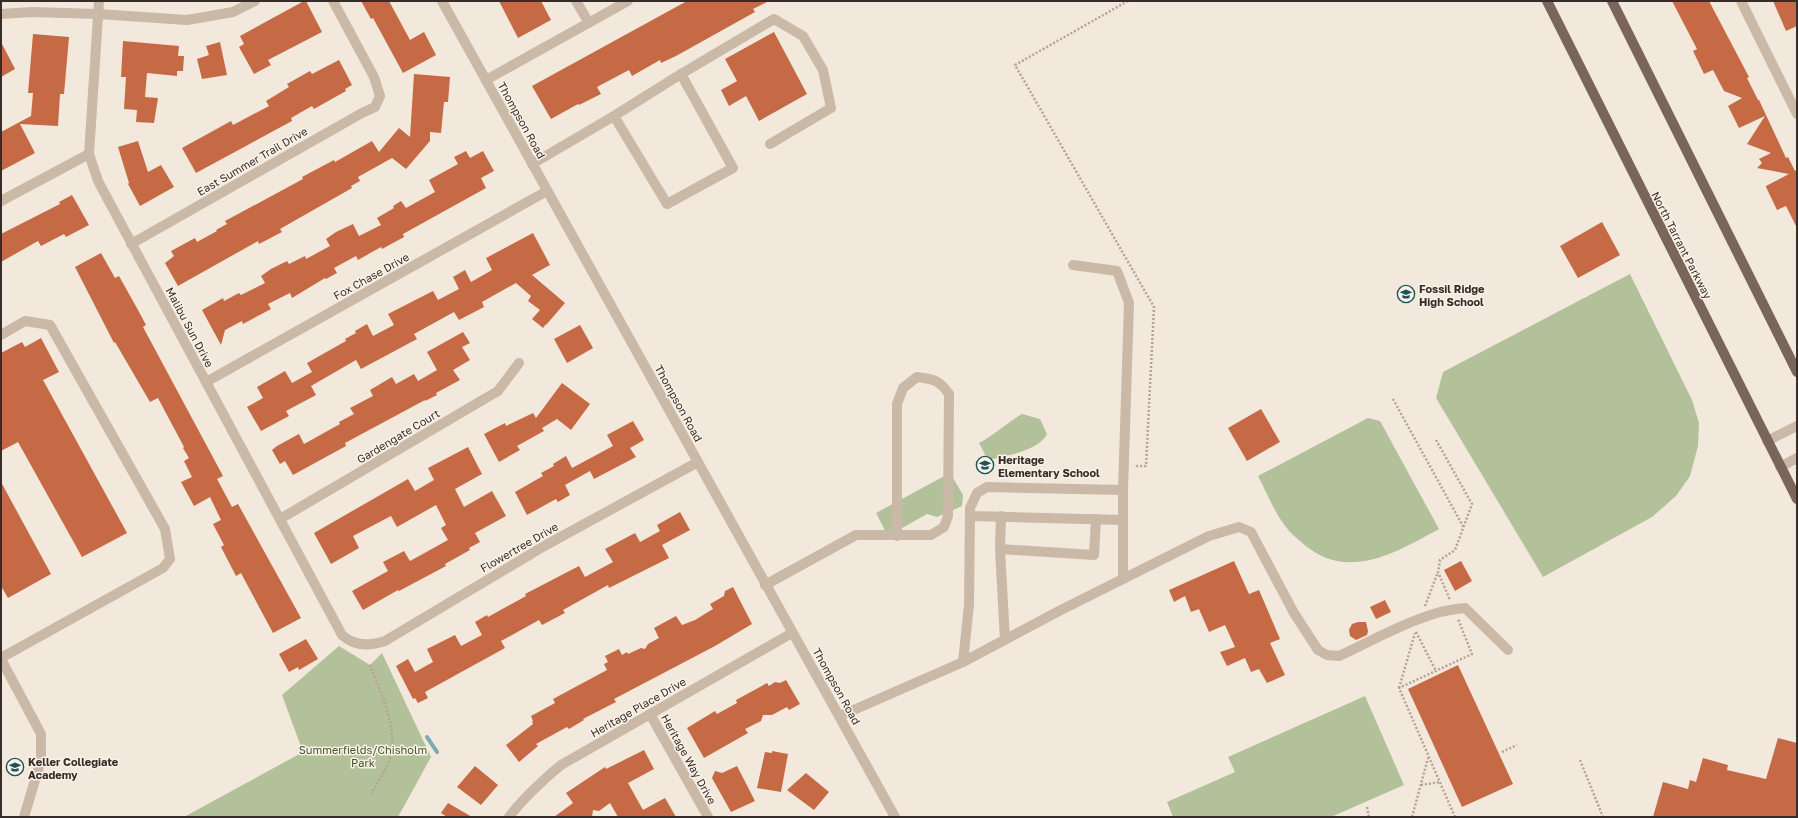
<svg xmlns="http://www.w3.org/2000/svg" width="1798" height="818" viewBox="0 0 1798 818" font-family="'Golos Text',sans-serif">
  <rect width="100%" height="100%" fill="#f2e8db"/>
  <g fill="#b3c19b">
    <polygon points="1630,274 1692,400 1699,423 1698,446 1690,476 1676,496 1652,517 1543,577 1436,398 1443,372"/>
    <path d="M1022 414 1040 419 1047 434C1039 451 1004 456 988 460L979 443C994 435 1007 423 1022 414Z"/>
    <path d="M1368 418 1380 421 1439 529C1395 553 1346 583 1301 542 1296 537 1290 533 1286 527 1274 512 1267 493 1258 476Z"/>
    <polygon points="950,473 963,495 962,506 937,517 927,514 888,536 876,513"/>
    <polygon points="339,646 370,665 382,653 431,757 398,817 184,817 303,752 282,695"/>
    <polygon points="1365,696 1404,785 1331,817 1173,817 1167,802 1235,772 1228,757"/>
  </g>
  <g fill="none" stroke-linecap="round" stroke-linejoin="round">
    <polyline stroke="#7aabaf" stroke-width="4" points="427,737 437,752"/>
  </g>
  <g fill="#c66a45">
    <polygon points="304,1 306,1 322,32 268,60 271,65 254,74 239,47 244,44 240,36"/>
    <polygon points="361,1 389,1 410,40 424,32 436,55 403,73 373,18 371,19"/>
    <polygon points="499,1 541,1 551,20 518,38"/>
    <polygon points="687,1 769,1 753,9 755,12 676,56 661,63 660,60 632,76 629,70 597,87 601,94 579,105 578,104 551,119 532,86"/>
    <polygon points="1672,1 1709,1 1749,77 1747,78 1758,100 1759,100 1786,158 1788,157 1795,171 1797,170 1797,228 1786,206 1777,210 1766,187 1766,186 1789,174 1757,168 1762,163 1759,159 1771,153 1747,144 1765,116 1739,128 1728,106 1742,98 1724,91 1713,70 1704,74 1693,51 1697,49"/>
    <polygon points="1773,1 1797,1 1797,26 1786,31"/>
    <polygon points="774,32 807,94 759,121 746,96 729,106 721,90 737,81 725,59"/>
    <polygon points="33,34 69,37 64,94 60,94 58,126 20,124 35,153 1,171 1,132 31,116 33,93 28,93"/>
    <polygon points="123,41 179,46 178,56 184,56 183,71 177,71 177,76 147,73 145,97 158,98 154,123 136,122 137,110 124,109 126,77 121,77"/>
    <polygon points="1,42 15,69 1,77"/>
    <polygon points="220,42 227,75 202,79 197,59 209,55 206,46"/>
    <polygon points="339,60 352,85 345,89 346,91 314,109 312,106 291,118 292,121 196,173 182,148 231,121 233,125 269,106 266,101 289,87 287,84 310,71 312,74"/>
    <polygon points="414,74 450,77 448,102 444,102 441,133 430,132 430,141 406,169 392,158 358,177 360,181 351,186 352,188 280,229 282,232 259,244 258,241 178,286 165,263 174,256 171,251 195,238 197,242 217,231 216,230 227,224 225,221 303,179 302,177 334,160 335,162 372,141 379,152 399,128 410,137"/>
    <polygon points="138,141 148,172 161,165 174,187 140,206 128,184 129,183 118,147"/>
    <polygon points="466,151 470,158 483,151 494,171 481,178 486,188 403,234 404,237 382,249 381,247 358,260 356,256 334,268 337,273 326,279 325,278 292,298 290,293 268,304 271,309 243,324 242,321 225,330 221,345 202,310 223,298 224,301 239,293 241,295 265,283 261,276 271,269 287,261 289,264 305,256 306,259 330,246 326,239 336,232 353,224 359,236 381,225 377,218 394,208 393,206 401,201 406,208 435,192 429,180 458,164 454,157"/>
    <polygon points="72,195 89,225 66,237 64,234 41,246 38,241 1,262 1,234 60,204 59,202"/>
    <polygon points="1602,222 1620,255 1578,278 1560,246"/>
    <polygon points="533,233 550,265 532,275 565,303 546,325 546,324 543,328 532,319 540,310 528,301 531,296 516,283 482,302 484,307 459,320 454,312 414,334 417,339 361,369 356,360 311,386 316,395 286,411 289,416 261,431 247,407 263,398 257,387 285,371 292,383 312,372 307,363 346,341 345,339 356,333 355,331 367,324 373,336 394,325 388,314 433,291 438,300 459,289 453,277 465,270 471,282 492,270 486,258"/>
    <polygon points="101,253 115,278 119,276 138,310 146,325 143,327 223,476 217,479 232,507 238,504 301,618 273,633 241,573 236,576 221,547 224,545 213,524 221,520 210,497 194,506 181,482 192,477 184,461 189,458 183,448 184,447 158,398 150,402 115,342 114,343 75,267"/>
    <polygon points="580,325 593,348 567,363 554,339"/>
    <polygon points="463,332 470,343 462,347 470,360 453,370 460,380 436,393 437,395 425,401 425,400 345,443 346,446 293,475 285,461 280,464 272,450 277,446 299,434 304,444 340,424 339,422 354,414 350,408 373,396 370,390 392,377 396,384 414,374 418,381 437,370 427,352"/>
    <polygon points="41,338 59,372 43,380 127,533 82,557 18,442 1,451 1,353 22,342 25,347"/>
    <polygon points="562,383 590,404 571,430 557,419 542,428 544,431 517,446 520,450 499,462 484,434 505,423 506,426 533,413 536,418"/>
    <polygon points="1261,409 1280,442 1247,461 1228,428"/>
    <polygon points="633,421 644,440 630,448 636,457 594,479 590,471 565,485 570,495 558,502 556,499 527,515 515,492 543,476 541,473 554,466 553,464 566,456 572,468 613,446 607,435"/>
    <polygon points="468,447 482,474 455,489 464,507 492,491 506,516 475,533 480,542 469,548 470,550 445,564 446,566 399,591 398,590 363,610 352,591 388,571 383,562 404,551 410,561 448,540 441,528 446,525 436,505 397,527 391,516 353,536 359,548 331,564 314,533 408,479 415,491 434,480 428,468"/>
    <polygon points="1,482 51,574 8,598 1,586"/>
    <polygon points="680,512 690,530 662,545 669,558 609,588 608,585 563,610 565,613 542,625 539,620 501,641 505,648 425,692 428,698 418,703 415,698 413,699 396,666 408,659 415,672 433,662 427,649 455,635 461,646 482,635 475,622 487,615 488,617 526,596 525,594 579,566 585,577 613,562 605,549 635,533 640,542 660,531 657,525"/>
    <polygon points="1234,561 1249,594 1259,590 1280,639 1270,643 1285,675 1267,683 1259,669 1251,672 1245,658 1227,666 1220,652 1235,647 1225,625 1209,632 1199,609 1191,612 1185,596 1174,602 1169,590"/>
    <polygon points="1461,561 1472,581 1455,591 1444,570"/>
    <polygon points="733,587 752,624 715,646 614,699 616,702 583,719 584,720 569,729 567,727 536,744 538,746 519,762 506,745 533,724 532,722 533,721 531,716 555,703 553,699 607,670 604,664 608,662 605,656 619,649 622,655 627,652 628,654 641,648 645,649 648,644 659,638 654,628 676,616 682,625 695,620 713,609 710,604 724,596 725,591"/>
    <polygon points="1385,600 1391,612 1376,619 1370,607"/>
    <polygon points="1358,622 1366,622 1368,631 1367,635 1356,640 1350,636 1349,630 1352,624"/>
    <polygon points="306,639 318,659 299,670 298,667 289,672 279,654"/>
    <polygon points="1458,665 1513,784 1462,807 1408,689"/>
    <polygon points="786,680 800,704 789,710 787,707 772,715 763,715 761,721 745,729 748,733 704,758 687,728 715,711 717,714 737,703 736,700 767,683 769,686 775,682 780,683"/>
    <polygon points="1778,738 1797,743 1797,817 1653,817 1663,782 1688,789 1690,780 1696,782 1703,758 1728,765 1727,770 1766,779"/>
    <polygon points="644,750 654,769 628,783 643,810 665,798 676,817 618,817 610,803 599,811 593,810 592,817 554,817 573,803 566,793 605,767 606,769"/>
    <polygon points="772,751 788,754 781,792 757,788 765,752 772,753"/>
    <polygon points="475,766 498,785 481,805 457,787"/>
    <polygon points="737,766 755,801 731,812 712,778 715,771 722,773"/>
    <polygon points="806,773 829,792 814,810 787,790"/>
    <polygon points="448,803 472,817 447,817 441,813"/>
  </g>
  <g fill="none" stroke-linecap="round" stroke-linejoin="round">
    <g stroke="#b6a391" stroke-width="2.5" stroke-dasharray="2 2" stroke-linecap="butt">
      <polyline points="1128,1 1015,65 1154,307 1146,466 1134,466"/>
      <polyline points="1393,399 1464,528"/>
      <polyline points="1436,440 1472,504 1455,550 1440,560 1438,572 1450,600"/>
      <polyline points="1425,606 1438,572"/>
      <polyline points="1416,632 1436,671"/>
      <path d="M370 665C381 694 398 727 390 758 386 770 377 783 371 794"/>
      <polyline points="1399,688 1415,633"/>
      <polyline points="1502,752 1517,745"/>
      <polyline points="1580,760 1603,817"/>
      <polyline points="1421,785 1440,782"/>
      <polyline points="1367,807 1369,817"/>
      <polyline points="1412,817 1428,758"/>
      <polyline points="1455,817 1399,688 1472,654 1458,619"/>
    </g>
    <g stroke="#cab9a7" stroke-width="10">
      <path d="M99 1 89 154 98 181 342 635C355 647 370 646 385 641L546 545 698 462"/>
      <polyline points="442,1 895,817"/>
      <polyline points="576,1 589,23"/>
      <polyline points="1741,1 1797,114"/>
      <polyline points="1,14 32,12 98,14 187,20 233,12 255,1"/>
      <polyline points="486,80 628,1"/>
      <polyline points="614,116 681,74"/>
      <polyline points="532,164 614,116 667,204 733,168 681,74 774,19 803,36 823,70 831,108 770,144"/>
      <polyline points="1,201 89,154"/>
      <polyline points="131,244 362,113 375,107 380,96 374,77 333,1"/>
      <polyline points="1073,265 1117,271 1129,303 1123,490 1123,579"/>
      <polyline points="1,335 25,321 50,325 165,529 170,559 163,568 1,658"/>
      <polyline points="206,382 547,191"/>
      <polyline points="1767,441 1797,426"/>
      <polyline points="1780,467 1797,458"/>
      <polyline points="970,516 1123,520"/>
      <polyline points="1001,516 1000,549 1005,640"/>
      <polyline points="280,519 498,391 519,363"/>
      <polyline points="1000,549 1094,555 1096,519"/>
      <path d="M765 585 856 535H931L944 527 948 516 949 394C939 380 934 379 917 377L903 388 897 404V536"/>
      <polyline points="1,659 41,734 41,760 24,817"/>
      <polyline points="963,662 969,605 970,508 977,493 987,487 1123,490"/>
      <polyline points="650,714 708,817"/>
      <path d="M840 716 963 662 1059 611 1209 536 1239 527 1251 532 1294 613 1318 650 1327 655 1339 656C1376 639 1425 610 1465 608L1508 650"/>
      <path d="M509 817C524 797 542 781 561 765L792 633"/>
    </g>
    <g stroke="#796559" stroke-width="10">
      <polyline points="1547,1 1797,499"/>
      <polyline points="1612,1 1797,372"/>
    </g>
  </g>
  <defs>
    <symbol id="school-ring" viewBox="-11 -11 22 22"><circle r="9.5" fill="#faf2e8" stroke="#1d5258" stroke-width="1.5"/><path d="M0-5L7-2L0 1L-7-2ZM-4 1L0 2.5L4 1V4Q0 6-4 4Z" fill="#1d5258"/></symbol>
  </defs>
  <g fill-rule="evenodd">
    <use href="#school-ring" x="1396" y="284" width="20" height="20"/>
    <use href="#school-ring" x="975" y="455" width="20" height="20"/>
    <use href="#school-ring" x="5" y="757" width="20" height="20"/>
  </g>
  <g text-anchor="middle" dominant-baseline="central" stroke-width="3" stroke-linejoin="round" paint-order="stroke">
    <g font-size="11" fill="#372d28" stroke="#faf2e8">
      <text transform="translate(522 120) rotate(61)">Thompson Road</text>
      <text transform="translate(252 161) rotate(-30)">East Summer Trail Drive</text>
      <text transform="translate(1682 245) rotate(63)">North Tarrant Parkway</text>
      <text transform="translate(371 276) rotate(-29)">Fox Chase Drive</text>
      <text transform="translate(190 327) rotate(62)">Malibu Sun Drive</text>
      <text transform="translate(679 403) rotate(61)">Thompson Road</text>
      <text transform="translate(398 436) rotate(-31)">Gardengate Court</text>
      <text transform="translate(519 547) rotate(-30)">Flowertree Drive</text>
      <text transform="translate(837 686) rotate(61)">Thompson Road</text>
      <text transform="translate(638 707) rotate(-30)">Heritage Place Drive</text>
      <text transform="translate(689 759) rotate(61)">Heritage Way Drive</text>
    </g>
    <g font-size="11" font-weight="bold" fill="#372d28" stroke="#faf2e8" text-anchor="start">
      <text x="1419" y="288">Fossil Ridge<tspan x="1419" dy="13">High School</tspan></text>
      <text x="998" y="459">Heritage<tspan x="998" dy="13">Elementary School</tspan></text>
      <text x="28" y="761">Keller Collegiate<tspan x="28" dy="13">Academy</tspan></text>
    </g>
    <g font-size="11" fill="#44552b" stroke="#faf2e8">
      <text x="363" y="749">Summerfields/Chisholm<tspan x="363" dy="13">Park</tspan></text>
    </g>
  </g>
  <rect width="1798" height="818" fill="none" stroke="#372d28" stroke-width="4"/>
</svg>
